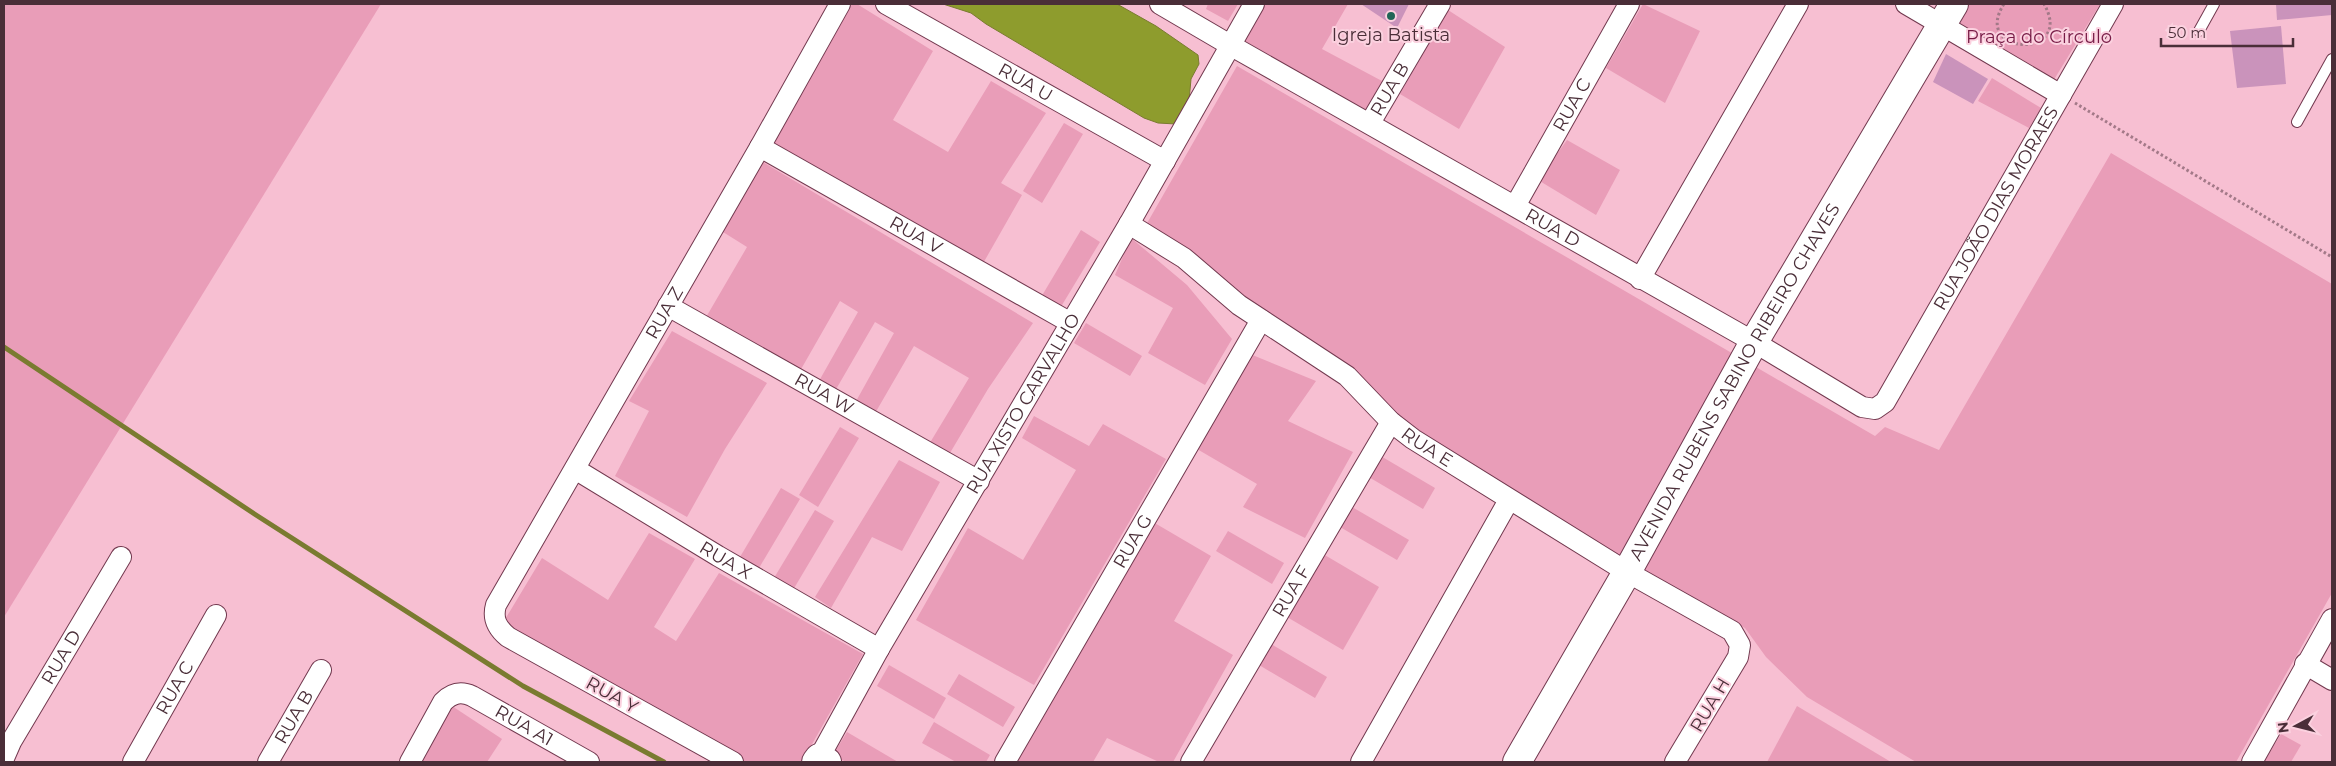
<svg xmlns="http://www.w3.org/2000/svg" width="2336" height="766" viewBox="0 0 2336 766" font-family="Montserrat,sans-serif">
  <rect width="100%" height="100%" fill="#f7bfd2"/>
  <g fill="#e99db8">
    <polygon points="4,4 381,4 4,617"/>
    <polygon points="852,4 857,4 933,51 893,120 948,152 991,81 1046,113 1001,183 1022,195 981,267 773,143"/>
    <polygon points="1208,4 1238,4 1228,21 1206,9"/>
    <polygon points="1265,4 1348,4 1322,49 1382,81 1365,112 1245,41"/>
    <polygon points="1643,4 1700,31 1665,103 1606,68"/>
    <polygon points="1969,4 2100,4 2052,83 1955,24"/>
    <polygon points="1448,10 1505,47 1459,129 1400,94"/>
    <polygon points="1237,66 1875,436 1885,427 1939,450 2111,153 2332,284 2332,593 2236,762 1916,762 1807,697 1766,657 1745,628 1645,573 1406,430 1142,232"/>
    <polygon points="1992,78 2041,108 2029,128 1978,101"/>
    <polygon points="1064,123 1083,134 1042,203 1023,191"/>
    <polygon points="1567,140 1620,170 1596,215 1538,180"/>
    <polygon points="761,161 1033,323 988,389 947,458 928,446 969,378 914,346 874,415 855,403 894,333 875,322 835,391 819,381 858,312 840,301 800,371 705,319 747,247 723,232"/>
    <polygon points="1081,230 1100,242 1059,310 1040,299"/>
    <polygon points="1131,238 1187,285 1232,339 1205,385 1148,353 1173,308 1115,275"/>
    <polygon points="1086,323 1142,356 1130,376 1074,343"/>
    <polygon points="672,331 767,383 725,449 687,517 615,476 649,411 629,401"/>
    <polygon points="1250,354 1316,381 1288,421 1353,452 1305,538 1243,507 1257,484 1197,449"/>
    <polygon points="1034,416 1089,446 1103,424 1166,459 1034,685 916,620 968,528 1023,560 1076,470 1022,438"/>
    <polygon points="840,427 859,438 818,507 799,495"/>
    <polygon points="1379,455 1435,488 1423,509 1367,476"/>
    <polygon points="899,460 940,482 902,551 872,537 831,608 815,597"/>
    <polygon points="781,488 800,499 759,568 740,557"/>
    <polygon points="1352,507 1409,540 1397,560 1340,527"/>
    <polygon points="815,510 834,521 793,590 774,578"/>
    <polygon points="1153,522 1211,556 1174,621 1233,655 1173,762 1159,762 1107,738 1093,762 1017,762"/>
    <polygon points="1228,531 1284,563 1272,584 1216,551"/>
    <polygon points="649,533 695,559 654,627 676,641 719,573 863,654 802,762 743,762 501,626 542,558 608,600"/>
    <polygon points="1323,554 1379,587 1343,650 1287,617"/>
    <polygon points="1271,644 1327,677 1315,698 1259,665"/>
    <polygon points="889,665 946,698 934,719 877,686"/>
    <polygon points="959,674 1015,707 1003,727 947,694"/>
    <polygon points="452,706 502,739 487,762 422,762"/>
    <polygon points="1797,706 1891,762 1767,762"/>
    <polygon points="934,722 990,755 986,762 956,762 922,743"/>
    <polygon points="847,732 898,762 846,762 833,755"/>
    <polygon points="2281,734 2301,745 2291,762 2264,762"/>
  </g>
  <polygon fill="#8e9c2d" stroke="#7a7b30" points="943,4 1117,4 1156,26 1198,55 1199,64 1191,79 1189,101 1176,124 1158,123 1144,118 986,24 971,13"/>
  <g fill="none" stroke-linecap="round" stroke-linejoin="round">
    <polyline stroke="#7a7b30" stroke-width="5" points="4,347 256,515 523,686 664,762"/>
  </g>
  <g fill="#ca93bb">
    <polygon points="1361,4 1409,4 1397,28"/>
    <polygon points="2276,4 2332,4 2332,15 2277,20"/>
    <polygon points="2281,26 2286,84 2237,88 2230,31"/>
    <polygon points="1946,54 1988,79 1973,104 1933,82"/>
  </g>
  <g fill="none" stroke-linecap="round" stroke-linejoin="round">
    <defs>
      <g id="lane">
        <polyline points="2199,31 2214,4"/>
        <polyline points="2297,122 2332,59"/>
      </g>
      <g id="street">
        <path id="s1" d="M886 4 1165 161"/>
        <path id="s2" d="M1160 4 1230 45 1754 342 1862 407 1875 409 1885 402 2113 4"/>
        <polyline points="1906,4 2061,95"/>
        <path id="s3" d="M1370 123 1440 4"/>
        <path id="s4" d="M760 147 1071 323"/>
        <path id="s5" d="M1515 206 1629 4"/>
        <path id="s6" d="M1129 224 1184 258 1239 305 1347 376 1391 422 1413 439 1627 572 1732 631 1740 645 1738 657 1675 762"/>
        <polyline points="1640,279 1798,4"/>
        <path id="s7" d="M668 306 979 481"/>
        <path id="s8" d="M575 469 718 556 879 649"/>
        <polyline points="2305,664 2332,680"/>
        <path id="s9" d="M4 758 11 742 121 557"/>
        <path id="s10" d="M819 758 879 649 1129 224 1254 4"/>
        <path id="s11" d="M133 762 216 615"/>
        <path id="s12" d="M268 762 321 670"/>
        <path id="s13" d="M410 762 443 702C452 693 461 691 472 696L589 762"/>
        <path id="s14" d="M733 762 508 637C497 628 492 619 496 605L760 147 840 4"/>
        <path id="s15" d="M1005 762 1261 320"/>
        <path id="s16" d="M1191 762 1391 422"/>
        <polyline points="1361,762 1509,500"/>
        <polyline points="2252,762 2332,619"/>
      </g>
      <g id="secondary">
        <polyline points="816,762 819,758 827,762"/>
        <path id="s17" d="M1517 762 1627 572 1754 342 1954 4"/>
      </g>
    </defs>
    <use href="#lane" stroke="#72394f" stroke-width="12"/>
    <use href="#street" stroke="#72394f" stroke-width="22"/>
    <use href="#secondary" stroke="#72394f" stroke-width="30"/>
    <g stroke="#a37988" stroke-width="3" stroke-dasharray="2.5 2.5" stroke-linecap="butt">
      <path d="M2004 4C1970 56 2076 60 2044 4"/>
      <polyline points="2075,103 2332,257"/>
    </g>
    <use href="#lane" stroke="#fff" stroke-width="10"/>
    <use href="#street" stroke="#fff" stroke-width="20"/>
    <use href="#secondary" stroke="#fff" stroke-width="28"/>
  </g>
  <circle fill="#206557" stroke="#fbd1df" stroke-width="2" cx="1391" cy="16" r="5"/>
  <g text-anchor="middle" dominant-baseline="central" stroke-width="4" stroke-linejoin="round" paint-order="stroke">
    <g font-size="18" fill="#4a2e38" stroke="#fbd1df">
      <text x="1391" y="35">Igreja Batista</text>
    </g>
    <g font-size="18" fill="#771b46" stroke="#fbd1df">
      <text x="2039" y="37">Praça do Círculo</text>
    </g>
    <g font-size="18" fill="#4a2e38" stroke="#fbd1df">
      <text stroke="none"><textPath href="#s1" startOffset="160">RUA U</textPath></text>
      <text stroke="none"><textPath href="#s3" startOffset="39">RUA B</textPath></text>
      <text stroke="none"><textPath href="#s5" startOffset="116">RUA C</textPath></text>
      <text stroke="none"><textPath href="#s2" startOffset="1058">RUA JOÃO DIAS MORAES</textPath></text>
      <text stroke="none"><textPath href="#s2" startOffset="452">RUA D</textPath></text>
      <text stroke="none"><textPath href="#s4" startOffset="179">RUA V</textPath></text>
      <text stroke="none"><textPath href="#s14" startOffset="631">RUA Z</textPath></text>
      <text stroke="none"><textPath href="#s17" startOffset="438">AVENIDA RUBENS SABINO RIBEIRO CHAVES</textPath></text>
      <text stroke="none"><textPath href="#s7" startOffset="179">RUA W</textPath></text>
      <text stroke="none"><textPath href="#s10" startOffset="409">RUA XISTO CARVALHO</textPath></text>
      <text stroke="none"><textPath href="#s6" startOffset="374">RUA E</textPath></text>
      <text stroke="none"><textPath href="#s15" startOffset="255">RUA G</textPath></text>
      <text stroke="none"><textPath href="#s8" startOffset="176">RUA X</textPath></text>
      <text stroke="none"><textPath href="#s16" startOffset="198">RUA F</textPath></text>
      <text stroke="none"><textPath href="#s9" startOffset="116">RUA D</textPath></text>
      <text stroke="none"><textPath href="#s11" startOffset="85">RUA C</textPath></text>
      <text transform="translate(612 695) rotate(29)">RUA Y</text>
      <text transform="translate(1710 705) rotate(-59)">RUA H</text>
      <text stroke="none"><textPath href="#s12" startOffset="52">RUA B</textPath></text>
      <text stroke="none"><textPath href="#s13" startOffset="160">RUA A1</textPath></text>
    </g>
  </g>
  <rect width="2336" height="766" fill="none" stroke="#4a2e38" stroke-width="10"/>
  <g transform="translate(2296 726) rotate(263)" stroke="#fbd1df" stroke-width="4" paint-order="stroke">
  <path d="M0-4L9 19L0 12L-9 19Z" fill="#4a2e38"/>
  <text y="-8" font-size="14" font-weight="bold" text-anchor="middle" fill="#4a2e38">N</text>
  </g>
  <path d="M2161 38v8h132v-8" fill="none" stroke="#4a2e38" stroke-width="2.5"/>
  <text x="2168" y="38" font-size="15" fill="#4a2e38" stroke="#fbd1df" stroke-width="4" paint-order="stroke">50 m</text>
</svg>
